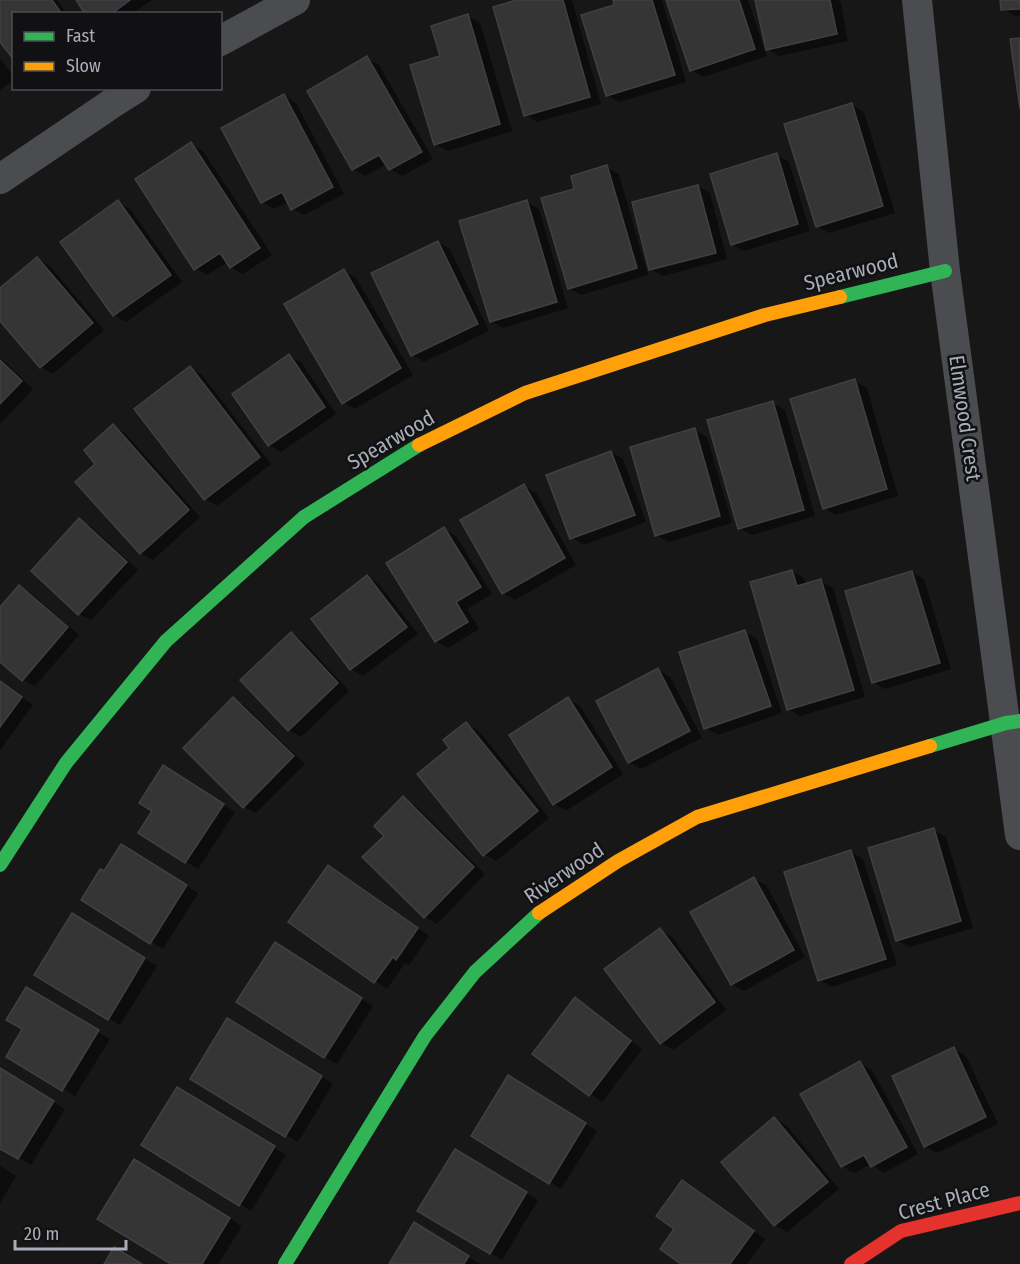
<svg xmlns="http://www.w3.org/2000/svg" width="1020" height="1264" viewBox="0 0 1020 1264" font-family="'Fira Sans Condensed',sans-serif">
  <rect width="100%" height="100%" fill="#171717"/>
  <g fill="#0007">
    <polygon points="0,0 57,0 67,14 14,14 0,39"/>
    <polygon points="78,0 152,0 132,14 87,14"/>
    <polygon points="522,0 572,0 601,104 537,122 525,115"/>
    <polygon points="614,0 662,0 686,82 619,102 607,95 616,6"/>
    <polygon points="667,0 748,0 767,56 703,77 691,70"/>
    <polygon points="756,0 840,0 848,41 779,56 767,49"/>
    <polygon points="1002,0 1020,0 1020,16 1015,16 1003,9"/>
    <polygon points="468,16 480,23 512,131 448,151 435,144 442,57"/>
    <polygon points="367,58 379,65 433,159 402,176 390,169 387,164 365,176 353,169"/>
    <polygon points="0,59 14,76 14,80 0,90"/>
    <polygon points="284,96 296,103 344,194 304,215 292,208 288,202 274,209 262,202 223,128"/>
    <polygon points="852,105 864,112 895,213 829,233 817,226"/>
    <polygon points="191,144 203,151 272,255 243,274 231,267 228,262 207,275 195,268"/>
    <polygon points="777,155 789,162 810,231 744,251 732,244"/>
    <polygon points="606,167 619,174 648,275 581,295 569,288 576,190"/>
    <polygon points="698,186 710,193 727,259 663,276 650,269"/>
    <polygon points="118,202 130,209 182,282 126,322 114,315"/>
    <polygon points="527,202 539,209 568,308 503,328 491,321"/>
    <polygon points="438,242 450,249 489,331 424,362 412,355 373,273"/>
    <polygon points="38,259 50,266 104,330 53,374 41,367 0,319 0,290"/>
    <polygon points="344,271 356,278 413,375 355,409 343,402"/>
    <polygon points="289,356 301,362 336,414 281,452 269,445"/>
    <polygon points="0,357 33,389 0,424"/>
    <polygon points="190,368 202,375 271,464 217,506 205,499"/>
    <polygon points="855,381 867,388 898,496 836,515 824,508"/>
    <polygon points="773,403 785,410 815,516 752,535 739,528"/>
    <polygon points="113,426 125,433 200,517 153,560 141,553 97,464"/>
    <polygon points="695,430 707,437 732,523 669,542 656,535"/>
    <polygon points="611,452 623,459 646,522 584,545 572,538"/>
    <polygon points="524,486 536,493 576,565 515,600 503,593"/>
    <polygon points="80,520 92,527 138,570 91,620 79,614"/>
    <polygon points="444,529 456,536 492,594 467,609 479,629 448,648 436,641"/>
    <polygon points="792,571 804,578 806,585 821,581 833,588 865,697 800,716 788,709"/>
    <polygon points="912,572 924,579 951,669 885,689 873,682"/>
    <polygon points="367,577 379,584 418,634 363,676 351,669"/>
    <polygon points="20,587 32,594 79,635 35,686 23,680 0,660 0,610"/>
    <polygon points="745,632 757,639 782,713 718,735 706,728"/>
    <polygon points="291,634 303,641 349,691 301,737 289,730"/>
    <polygon points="658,670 670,677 702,738 641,769 629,762"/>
    <polygon points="0,681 33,705 0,750"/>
    <polygon points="233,699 245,706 305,764 256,813 244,807"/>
    <polygon points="568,699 580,706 623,774 566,811 554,804"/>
    <polygon points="466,724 478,730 549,818 496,861 484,854 451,748"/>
    <polygon points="175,774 235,812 198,869 140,832"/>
    <polygon points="403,798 415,805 485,874 437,924 425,917 386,836"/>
    <polygon points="934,830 946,837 973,928 910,947 897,940"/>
    <polygon points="851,852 863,859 897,965 832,987 820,980"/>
    <polygon points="134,853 198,893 163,949 151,942 105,873"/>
    <polygon points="329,867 429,936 409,965 405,963 387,989 290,922"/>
    <polygon points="754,879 766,885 805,957 744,991 732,984 692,913"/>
    <polygon points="72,915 157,966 120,1025 36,975"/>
    <polygon points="660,930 672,937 726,1010 673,1050 661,1043"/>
    <polygon points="287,951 373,1006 337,1064 325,1057"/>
    <polygon points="27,989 110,1039 75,1096 8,1056 24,1029"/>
    <polygon points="575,999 642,1049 602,1102 534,1053"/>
    <polygon points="240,1027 333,1084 298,1142 192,1078"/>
    <polygon points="954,1049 966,1056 998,1124 937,1153 925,1146"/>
    <polygon points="860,1063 872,1070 918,1154 884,1173 871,1164 854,1173 842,1166"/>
    <polygon points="0,1069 65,1109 31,1165 0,1147"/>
    <polygon points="509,1077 597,1131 561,1189 550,1182"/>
    <polygon points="177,1089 286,1155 251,1211 240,1204"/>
    <polygon points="775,1119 787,1126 839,1189 787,1232 775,1225"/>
    <polygon points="456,1151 538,1200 502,1260 420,1210"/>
    <polygon points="134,1161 242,1226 218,1264 174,1264"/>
    <polygon points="0,1166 16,1176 0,1203"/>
    <polygon points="683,1182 765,1239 747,1264 684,1264"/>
    <polygon points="415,1224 480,1264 390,1264"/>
  </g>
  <g fill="#353536" stroke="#3f4043" stroke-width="1.5">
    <polygon points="0,0 52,0 62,14 14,14 14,60 0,42"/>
    <polygon points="76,0 130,0 111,14 85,14"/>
    <polygon points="517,0 563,0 590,97 524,116 493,7"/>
    <polygon points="613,0 652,0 675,75 606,96 581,15 614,5"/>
    <polygon points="666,0 739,0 755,49 690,71"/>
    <polygon points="755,0 830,0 837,34 766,50"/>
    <polygon points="1000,0 1020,0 1020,9 1001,10"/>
    <polygon points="468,14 500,124 434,145 410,65 440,56 431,26"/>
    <polygon points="1020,38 1020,109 1010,39"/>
    <polygon points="367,56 422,152 389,170 379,155 352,170 307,91"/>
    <polygon points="284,94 333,187 291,210 282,192 261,203 221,128"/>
    <polygon points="852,103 883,206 816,227 784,124"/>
    <polygon points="191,142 260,248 230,268 220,253 194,270 135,179"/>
    <polygon points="777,153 798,224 731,245 710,174"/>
    <polygon points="607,165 637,268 568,289 541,198 574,189 571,176"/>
    <polygon points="698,185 716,253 649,270 632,202"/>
    <polygon points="118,200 171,275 113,316 60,242"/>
    <polygon points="527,200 557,302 490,322 459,221"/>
    <polygon points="438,241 478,324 411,356 371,273"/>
    <polygon points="37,257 93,323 40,368 0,321 0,288"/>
    <polygon points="344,269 401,368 342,404 284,304"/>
    <polygon points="289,354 325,407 268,446 232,394"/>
    <polygon points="0,360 22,381 0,404"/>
    <polygon points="190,366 260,457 204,500 134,409"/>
    <polygon points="855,379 887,489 823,509 790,399"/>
    <polygon points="773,401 804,510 738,529 707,420"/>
    <polygon points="113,424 189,510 140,554 75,482 95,464 84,450"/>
    <polygon points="695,428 720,516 655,536 630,447"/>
    <polygon points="611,451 635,515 570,539 546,475"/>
    <polygon points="524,484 565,558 502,594 460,520"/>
    <polygon points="79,518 127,562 78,615 31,571"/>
    <polygon points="444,527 481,587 456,602 468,622 435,642 386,563"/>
    <polygon points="792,570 797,586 821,579 854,690 787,710 750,582"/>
    <polygon points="912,571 940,663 872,683 845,591"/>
    <polygon points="367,575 407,627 350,670 311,619"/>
    <polygon points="19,585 68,627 22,681 0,662 0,607"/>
    <polygon points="745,630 771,706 704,729 679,652"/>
    <polygon points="291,632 338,683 288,731 240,680"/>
    <polygon points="658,668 690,731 628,763 596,701"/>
    <polygon points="0,681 22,697 0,727"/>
    <polygon points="233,697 294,756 243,808 183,748"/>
    <polygon points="568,697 612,767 553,805 509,735"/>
    <polygon points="466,722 538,811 483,856 417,774 449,748 443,740"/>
    <polygon points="163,765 224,804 185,863 138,833 152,811 139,803"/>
    <polygon points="403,796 474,867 424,918 362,857 384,836 374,826"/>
    <polygon points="934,828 961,921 896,941 868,848"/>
    <polygon points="121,844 187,885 150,944 81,900 100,869 104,871"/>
    <polygon points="851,850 886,959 818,981 784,872"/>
    <polygon points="328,865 418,928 396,960 393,957 374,983 288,922"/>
    <polygon points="754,877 794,950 731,985 690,912"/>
    <polygon points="72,913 145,958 108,1020 34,975"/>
    <polygon points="660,928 715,1002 660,1044 604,969"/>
    <polygon points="275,942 362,998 324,1058 236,1002"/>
    <polygon points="26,987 99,1030 62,1091 6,1057 22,1029 6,1020"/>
    <polygon points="575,997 631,1041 589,1096 532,1054"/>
    <polygon points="227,1018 322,1076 285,1137 190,1079"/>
    <polygon points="954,1047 986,1117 924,1147 892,1076"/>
    <polygon points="860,1061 907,1147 871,1167 864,1155 841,1167 800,1094"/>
    <polygon points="0,1068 54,1101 18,1159 0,1149"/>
    <polygon points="508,1075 586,1123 549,1184 471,1136"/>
    <polygon points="177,1087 275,1146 239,1206 141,1145"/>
    <polygon points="774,1117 828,1182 774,1226 721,1162"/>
    <polygon points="455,1149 527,1192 490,1254 417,1211"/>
    <polygon points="134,1159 230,1218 202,1264 171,1264 97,1219"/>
    <polygon points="682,1180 754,1231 730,1264 681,1264 660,1249 674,1229 656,1216"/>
    <polygon points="414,1222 469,1256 464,1264 389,1264"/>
    <polygon points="114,1247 142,1264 104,1264"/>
  </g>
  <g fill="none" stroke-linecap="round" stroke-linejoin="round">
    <g stroke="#4b4c50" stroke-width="30">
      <polyline points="917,0 945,271 1020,835"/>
      <polyline points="220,41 295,0"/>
      <polyline points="0,179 114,102 136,88"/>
    </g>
    <g stroke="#30b455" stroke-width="14">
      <polyline points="840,297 945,271"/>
      <polyline points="930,746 1006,723 1020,721"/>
      <polyline points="0,865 66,763 166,641 304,517 419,445"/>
      <polyline points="285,1264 425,1036 475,972 539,913"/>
    </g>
    <g stroke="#ff9f0a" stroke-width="14">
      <polyline points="419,445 525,393 765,315 840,297"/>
      <polyline points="539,913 618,861 697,817 930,746"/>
    </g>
    <polyline stroke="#e5322d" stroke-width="14" points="851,1264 901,1231 1020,1203"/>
  </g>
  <g text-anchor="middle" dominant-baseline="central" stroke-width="5" stroke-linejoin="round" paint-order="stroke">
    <g font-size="21" fill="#a8adb8" stroke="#111113">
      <text transform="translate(851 272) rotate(-14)">Spearwood</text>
      <text transform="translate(965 418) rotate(82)">Elmwood Crest</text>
      <text transform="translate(391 440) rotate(-30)">Spearwood</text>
      <text transform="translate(564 873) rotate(-34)">Riverwood</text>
      <text transform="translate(944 1201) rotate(-15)">Crest Place</text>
    </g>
  </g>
  <rect x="12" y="12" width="210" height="78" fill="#111113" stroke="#4d4f55" stroke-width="1.5"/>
  <rect x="24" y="32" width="30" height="9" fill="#30b455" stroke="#4d4f55" stroke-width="1.5"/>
  <text x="66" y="42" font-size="18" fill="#a8adb8">Fast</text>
  <rect x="24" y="62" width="30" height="9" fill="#ff9f0a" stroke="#4d4f55" stroke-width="1.5"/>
  <text x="66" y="72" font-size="18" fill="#a8adb8">Slow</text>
  <path d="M15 1240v9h111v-9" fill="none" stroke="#a8adb8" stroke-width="3"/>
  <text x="24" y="1240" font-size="18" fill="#a8adb8" stroke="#111113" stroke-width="4.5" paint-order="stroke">20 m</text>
</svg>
